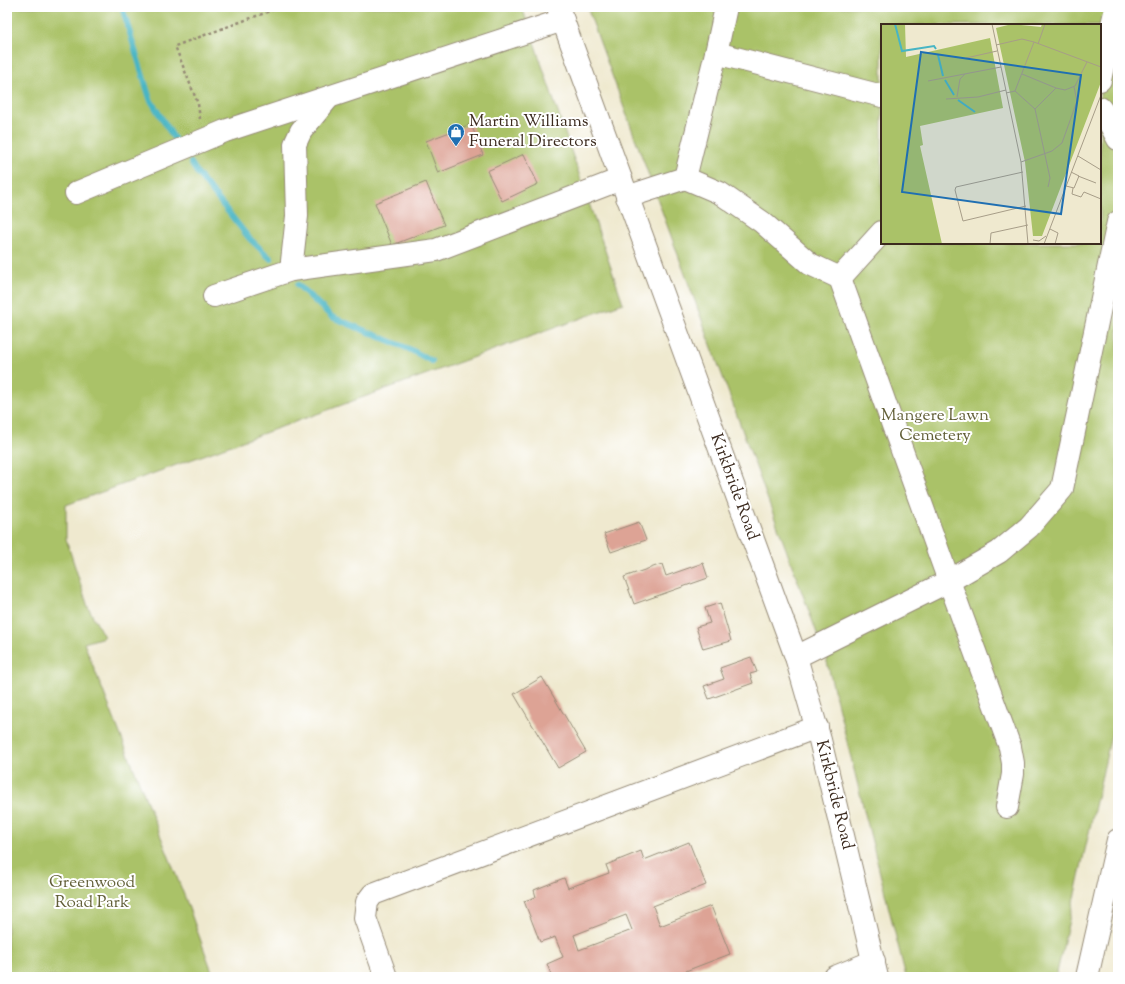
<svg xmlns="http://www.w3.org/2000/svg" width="1125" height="984" viewBox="0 0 1125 984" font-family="'Sorts Mill Goudy',serif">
  <rect width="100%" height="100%" fill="#fff"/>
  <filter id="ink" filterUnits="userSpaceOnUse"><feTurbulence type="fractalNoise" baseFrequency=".025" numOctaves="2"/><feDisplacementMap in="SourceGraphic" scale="8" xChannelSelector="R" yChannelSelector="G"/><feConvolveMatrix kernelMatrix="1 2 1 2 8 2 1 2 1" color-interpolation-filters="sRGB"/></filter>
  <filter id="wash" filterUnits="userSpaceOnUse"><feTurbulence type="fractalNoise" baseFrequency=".012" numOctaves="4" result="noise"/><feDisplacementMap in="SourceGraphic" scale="16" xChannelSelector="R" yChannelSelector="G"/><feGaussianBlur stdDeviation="0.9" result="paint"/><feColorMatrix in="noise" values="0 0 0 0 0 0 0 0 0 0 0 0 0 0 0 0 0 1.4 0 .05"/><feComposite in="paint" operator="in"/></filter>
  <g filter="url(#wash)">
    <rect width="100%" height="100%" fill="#efe9cf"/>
    <g fill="#aac268" stroke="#727643" fill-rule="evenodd">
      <polygon points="7,7 522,7 623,303 66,505 66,539 88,607 104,637 84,643 186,900 214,977 7,977"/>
      <path d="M587 7H1118V705L1056 977H906L826 658ZM882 25H1100V243H882Z"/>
    </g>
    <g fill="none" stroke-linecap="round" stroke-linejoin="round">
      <g stroke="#48b5c4" stroke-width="6">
        <polyline points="122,7 150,99 175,140"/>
        <polyline points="191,163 198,174 249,238 271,259"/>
        <polyline points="298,285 332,317 409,349 432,361"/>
      </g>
    </g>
    <g id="blocks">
      <g fill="#dda395" fill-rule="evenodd">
        <polygon points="471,124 483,155 438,173 426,141"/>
        <polygon points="524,154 538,184 502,201 487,171"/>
        <polygon points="426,182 444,225 392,245 375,203"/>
        <polygon points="639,522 646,540 611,552 604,534"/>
        <polygon points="703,563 708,578 634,604 624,577 662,564 666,576"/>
        <polygon points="720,603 731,641 703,649 696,627 710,623 705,608"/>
        <polygon points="751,657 757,672 750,674 753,683 709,699 704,686 724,679 720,668"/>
        <polygon points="542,677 586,752 558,768 514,694"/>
        <path d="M689 842 706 885 653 906 660 926 711 906 730 954 670 977H552L547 964 563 957 555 937 540 942 524 901 536 897 534 890 564 878 568 888 609 873 606 865 641 851 644 860ZM626 915 632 930 579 950 574 935Z"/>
      </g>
    </g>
  </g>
  <g filter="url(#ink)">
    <use href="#blocks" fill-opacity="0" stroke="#958a76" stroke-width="1"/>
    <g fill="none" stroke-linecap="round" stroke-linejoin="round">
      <defs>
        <g id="minor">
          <polyline points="558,7 796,657 820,740 877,977"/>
          <polyline points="716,53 882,96"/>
          <polyline points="1100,80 1116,7"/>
          <polyline points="1100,108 1105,115 1118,139"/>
          <polyline points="685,178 720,193 762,222 810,264 840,278 882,232"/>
          <polyline points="76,193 225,131 563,20"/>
          <polyline points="627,197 685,178 716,53 726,7"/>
          <polyline points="291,270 297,216 295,144 301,131 329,97"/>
          <polyline points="840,278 949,581 1010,747 1013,763 1013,774 1007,807"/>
          <polyline points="214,296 291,270 436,250 621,179"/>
          <polyline points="796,657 949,581 999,552 1029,527 1062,489 1118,222"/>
          <polyline points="386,977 365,918 367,902 373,894 817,727"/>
          <polyline points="835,977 874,961"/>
        </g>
        <polyline id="major" points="1087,977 1118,840"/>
      </defs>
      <use href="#minor" stroke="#958a76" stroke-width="24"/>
      <use href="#major" stroke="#958a76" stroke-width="24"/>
      <polyline stroke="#958a76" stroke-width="2.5" stroke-dasharray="3 3" stroke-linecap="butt" points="200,119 198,104 175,46 281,7"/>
      <use href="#minor" stroke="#fff" stroke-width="22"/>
      <use href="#major" stroke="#fff" stroke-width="22"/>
    </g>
  </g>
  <defs>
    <symbol id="shop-pin" viewBox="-11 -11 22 30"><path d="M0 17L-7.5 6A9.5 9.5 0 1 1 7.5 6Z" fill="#1f6fb2" stroke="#fff"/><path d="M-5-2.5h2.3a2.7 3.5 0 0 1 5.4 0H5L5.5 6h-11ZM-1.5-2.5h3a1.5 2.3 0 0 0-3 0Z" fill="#fff"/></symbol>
  </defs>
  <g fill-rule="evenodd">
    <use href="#shop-pin" x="446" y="122" width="20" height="27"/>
  </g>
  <g text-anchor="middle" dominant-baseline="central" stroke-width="4" stroke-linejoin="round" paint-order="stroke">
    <g font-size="17" fill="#3b2a1e" stroke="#fff" text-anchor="start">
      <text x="469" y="122">Martin Williams<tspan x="469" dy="20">Funeral Directors</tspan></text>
    </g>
    <g font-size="17" fill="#625f38" stroke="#fff">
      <text x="935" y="416">Mangere Lawn<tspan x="935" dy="20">Cemetery</tspan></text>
      <text x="92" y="883">Greenwood<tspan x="92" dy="20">Road Park</tspan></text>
    </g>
    <g font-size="17" fill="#3b2a1e" stroke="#fff">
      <text transform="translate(734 487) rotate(70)">Kirkbride Road</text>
      <text transform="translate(834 795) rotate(76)">Kirkbride Road</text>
    </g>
  </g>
  <g transform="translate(881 24)">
    <rect width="220" height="220" fill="#efe9cf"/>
    <path d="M0 0H24L25 33 109 14 122 84 39 102 42 121 39 122 61 220H0ZM131 0 160 3 161 0H220V58L161 212H152L144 138 115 4Z" fill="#aac268"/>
    <path fill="none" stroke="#48b5c4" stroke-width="2" d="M14 0 21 27 53 22 55 25M57 31 62 52M64 56 73 71M77 76 94 88"/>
    <path fill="none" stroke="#a79d88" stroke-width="1" d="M111 0 140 138 147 220M157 20 164 0M115 21 141 15 153 18M85 34 116 27M141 50 175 64M47 57 120 43M134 67 154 85 175 64 184 66 194 62 206 38M125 69 134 67 153 18 220 43M76 73 79 55 84 50M65 75 97 73 125 66M154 85 169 154 167 163M197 132 220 146M140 138 171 127 181 119 196 77 193 63M142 148 75 163 74 166 82 197 145 182M197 152 215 159M185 162 193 164 198 152 190 148M192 164 191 170 200 173 203 168 220 175M169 205 177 209 174 220M152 216 158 217 165 212M109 220 110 209 147 201M163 220 220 71"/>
    <path fill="#1f6fb2" fill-opacity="0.15" stroke="#1f6fb2" stroke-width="2" d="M40 28 200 51 180 190 21 168Z"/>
    <rect width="220" height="220" fill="none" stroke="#3b2a1e" stroke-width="2"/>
  </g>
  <rect width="1125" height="984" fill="none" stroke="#fff" stroke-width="24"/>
</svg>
